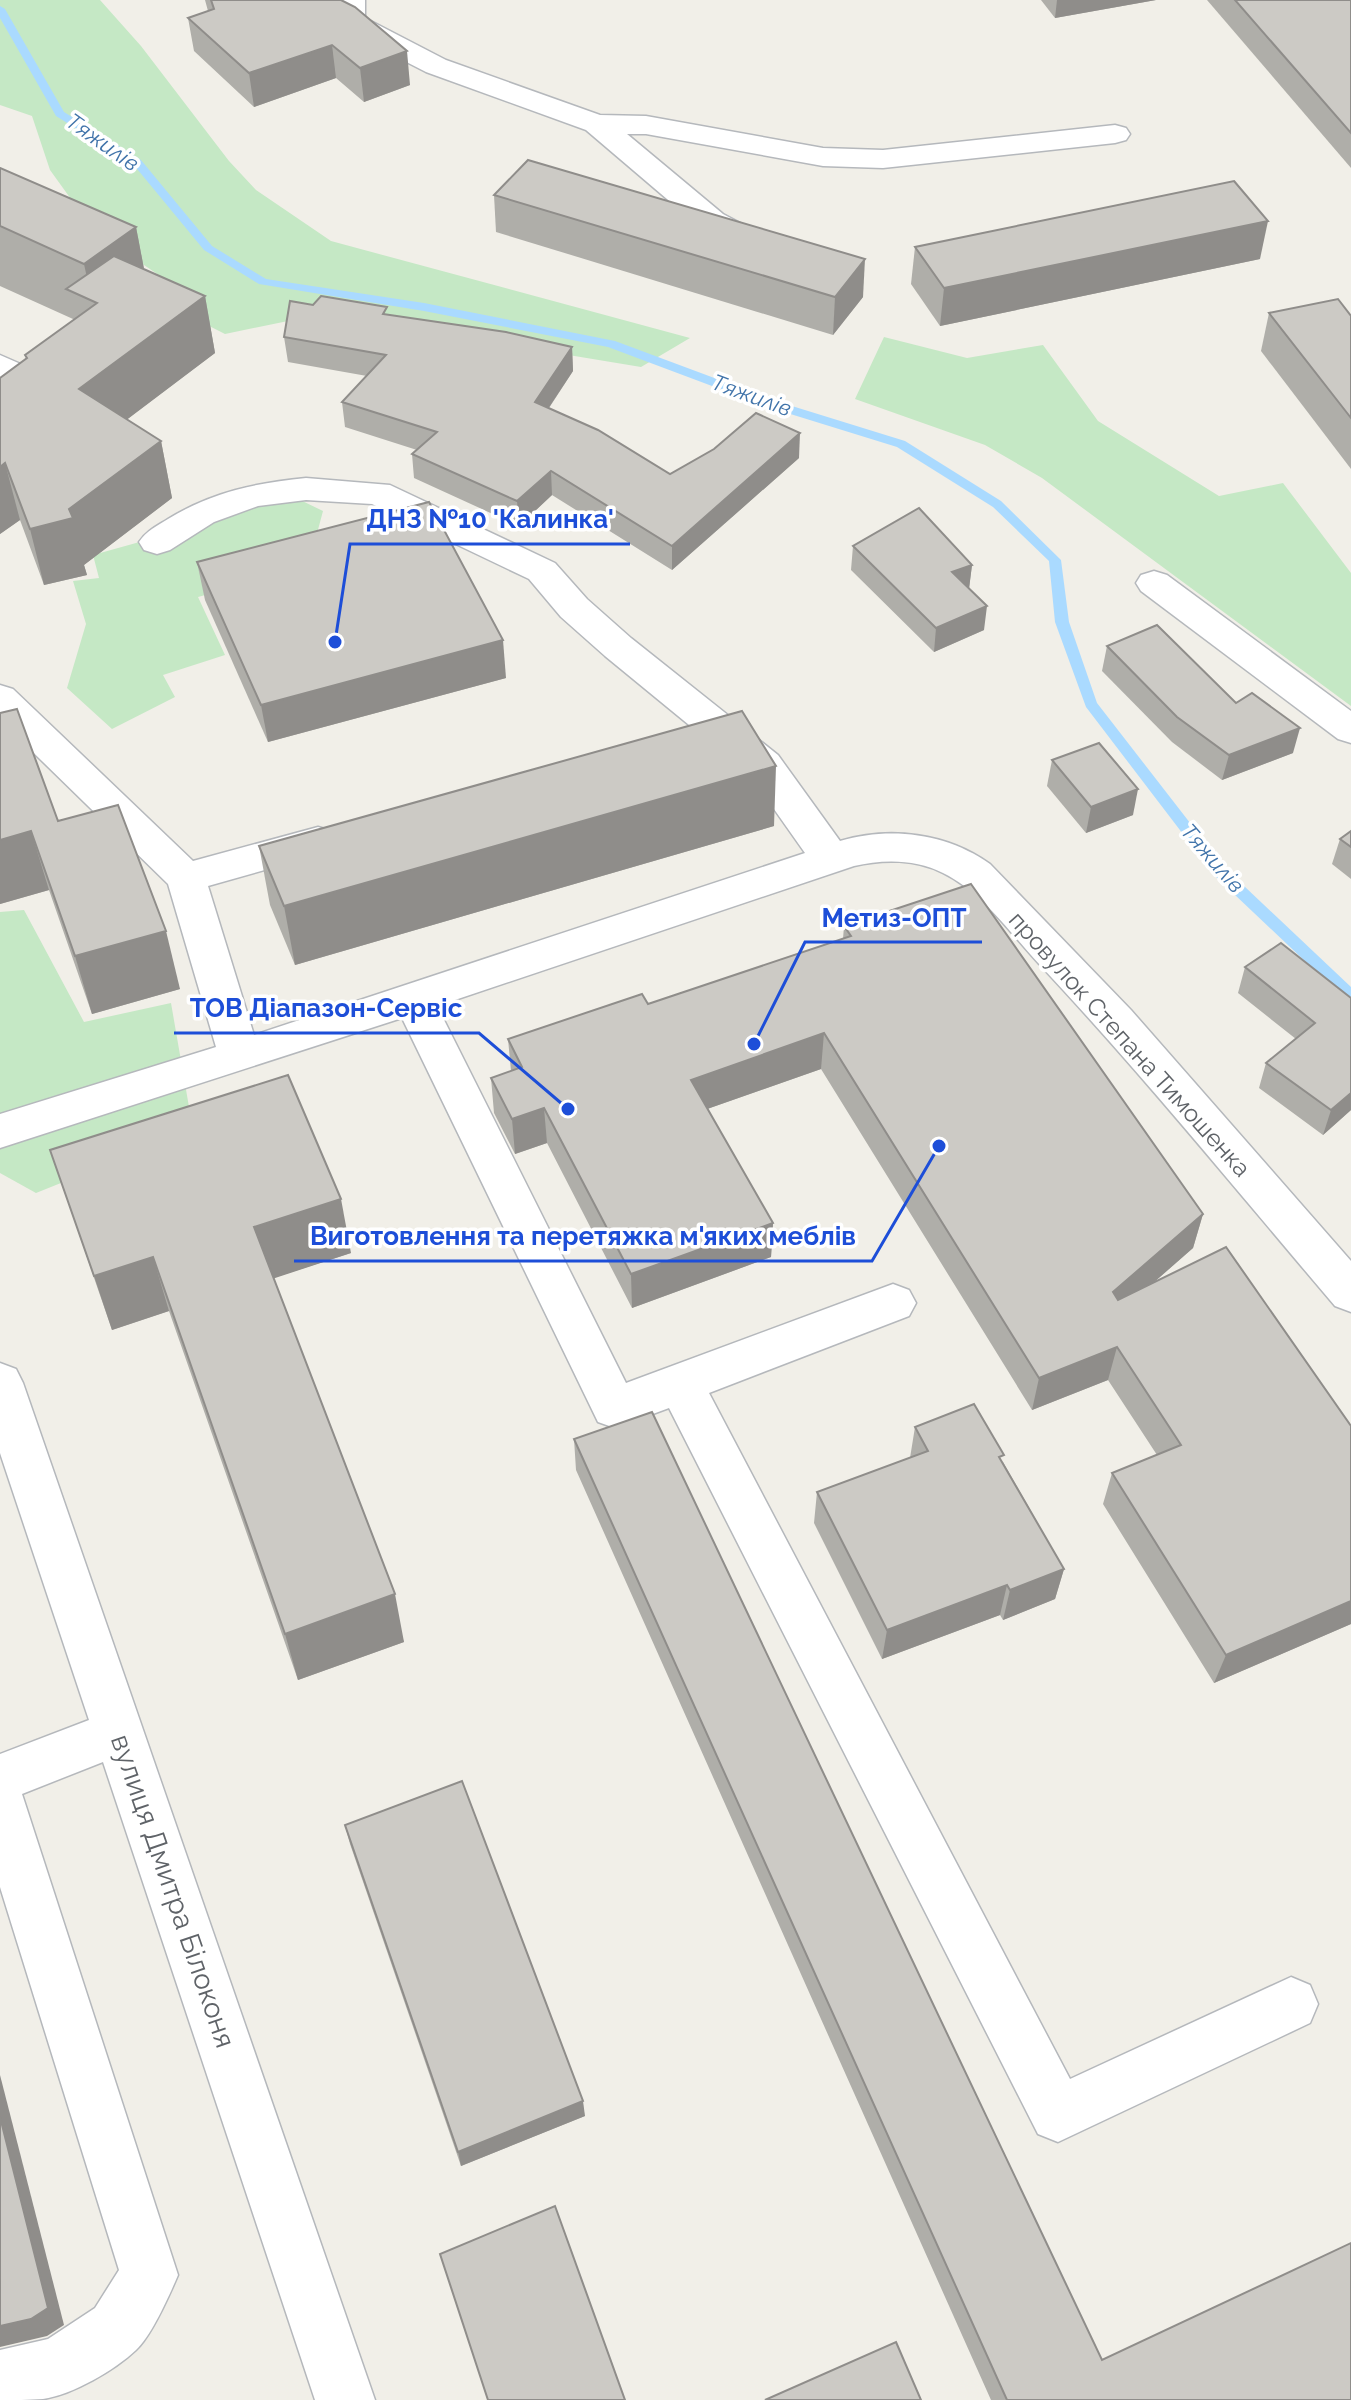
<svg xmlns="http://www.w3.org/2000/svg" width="1351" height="2400" viewBox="0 0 1351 2400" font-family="Raleway,sans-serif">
  <rect width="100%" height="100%" fill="#f1efe8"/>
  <g fill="#c5e8c5">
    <polygon points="0,0 100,0 141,46 229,161 256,190 331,241 690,338 641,367 322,314 225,334 154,298 169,282 94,231 50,170 32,116 0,105"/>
    <polygon points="884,337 967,358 1043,345 1098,421 1219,496 1283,483 1351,573 1351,706 1042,478 985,445 855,399"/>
    <polygon points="224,494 294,497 323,511 308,567 198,597 225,655 163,675 175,697 112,729 67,688 86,624 73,581 99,578 93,555 161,536"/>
    <polygon points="24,910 84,1022 171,1003 193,1130 36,1193 0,1173 0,912"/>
  </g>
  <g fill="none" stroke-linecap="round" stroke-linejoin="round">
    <polygon fill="#aadaff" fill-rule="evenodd" points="0,6 5,9 64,112 141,160 212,246 266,279 424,303 615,341 779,402 905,441 1001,501 1061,560 1069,622 1097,703 1225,868 1351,987 1351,1002 1346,1000 1215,876 1086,707 1055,622 1049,561 993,507 897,447 771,408 608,347 424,311 259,284 204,250 133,164 56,116 0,18"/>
    <defs>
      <g id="minor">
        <polygon points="337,0 365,0 365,18 446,60 600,115 646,116 823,148 883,150 1115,125 1126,128 1130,134 1126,140 1115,143 883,168 823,166 646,134 627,134 723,214 759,233 764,240 759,247 748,249 737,247 701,228 586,130 426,72 340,28 336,22"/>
        <path d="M0 355 55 379 60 386C48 403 20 421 0 427V400L19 387 0 378Z"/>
        <path d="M306 478 390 485 555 563 587 599 631 638 778 755 840 841C890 826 947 833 990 864L1131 1010 1351 1261V1312L1335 1306C1238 1192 1143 1075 1040 965 1011 934 982 892 943 873 916 859 883 859 854 866L437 1006 626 1383 893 1284 909 1290 916 1303 909 1316 709 1393 1070 2079 1291 1977 1310 1985 1318 2004 1310 2023 1058 2142 1038 2134 669 1408 615 1428 598 1422 402 1018 0 1148V1114L216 1047 168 884 0 720V685L13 689 193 861 318 827 332 831 338 841 332 851 208 886 254 1035 805 853 750 775 605 656 561 617 529 579 372 504 306 500 258 506 214 522 170 550 157 554 144 550 139 542C146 531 157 526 168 519 212 492 256 483 306 478Z"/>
        <polygon points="1154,571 1167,575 1351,711 1351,743 1338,739 1141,591 1136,583 1141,575"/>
        <path d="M0 1363 16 1369 23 1383 375 2400H315L103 1762 22 1794 178 2275C169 2296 152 2335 136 2350 115 2370 72 2395 43 2399 29 2400 14 2400 0 2400V2350L48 2339 95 2308 119 2270 0 1887V1754L89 1720 0 1453Z"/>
      </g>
    </defs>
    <use href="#minor" stroke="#b5b8bc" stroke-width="3"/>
    <use href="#minor" fill="#fff" fill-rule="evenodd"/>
  </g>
  <g fill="#afaea9">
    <polygon points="205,0 341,0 410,85 364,102 336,78 254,107 194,51 188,18 208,11"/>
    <polygon points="1041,0 1156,0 1055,18"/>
    <polygon points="1207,0 1351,0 1351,168"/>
    <polygon points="0,168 136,227 144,269 205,296 215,353 126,420 161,441 172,498 84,565 87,575 44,585 20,520 0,534 0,378 26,359 25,355 73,320 73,319 0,286"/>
    <polygon points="494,195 863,297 833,335 496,232"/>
    <polygon points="915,247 1260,259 940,326 911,284"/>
    <polygon points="1269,313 1351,316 1351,469 1261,351"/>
    <polygon points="388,315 572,347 573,371 549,408 670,474 799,458 672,570 552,495 519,526 414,478 412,454 417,450 345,427 342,402 367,376 288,362 284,337"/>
    <polygon points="853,546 972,565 969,588 984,630 934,652 851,570"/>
    <polygon points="197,562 506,678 268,742 205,600"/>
    <polygon points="1107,646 1236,703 1293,753 1222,780 1172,742 1102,671"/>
    <polygon points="0,713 58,821 180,989 92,1014 49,890 0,904"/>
    <polygon points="1052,760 1133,815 1086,833 1047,786"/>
    <polygon points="774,826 295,965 270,905 259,846"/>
    <polygon points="1351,831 1351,879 1332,864 1340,839"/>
    <polygon points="844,926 1203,1214 1193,1248 1153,1283 1351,1426 1351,1624 1214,1683 1103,1504 1112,1473 1157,1455 1108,1380 1032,1410 821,1069 707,1109 773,1223 771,1257 632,1308 547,1143 515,1154 494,1113 491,1078 511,1071 508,1039 648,1004 843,939"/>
    <polygon points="1245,967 1351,998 1351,1110 1323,1135 1259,1088 1266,1063 1296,1039 1238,993"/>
    <polygon points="50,1150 351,1253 273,1278 404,1642 298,1680 169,1311 112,1330"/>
    <polygon points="915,1427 1003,1462 1064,1569 1055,1599 1003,1620 1000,1615 882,1659 814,1523 817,1492 910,1458"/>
    <polygon points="574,1439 1102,2360 1351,2400 991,2400 576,1470"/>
    <polygon points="345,1825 585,2116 461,2166 350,1844"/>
  </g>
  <g fill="#8f8d8a">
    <polygon points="1057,0 1156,0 1055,18"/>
    <polygon points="332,45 336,78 254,107 249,73"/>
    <polygon points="407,51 410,85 364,102 360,68"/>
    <polygon points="1268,221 1260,259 940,326 944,288"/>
    <polygon points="136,227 149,295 97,303 92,301 84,264"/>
    <polygon points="865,259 863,297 833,335 835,297"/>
    <polygon points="205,296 215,353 92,446 79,389"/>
    <polygon points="572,347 573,371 536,427 535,402"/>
    <polygon points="800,433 799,458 672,570 672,546"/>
    <polygon points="161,441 172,498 84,565 87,575 44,585 30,529 69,509"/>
    <polygon points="5,463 20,520 0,534 0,467"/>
    <polygon points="551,471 552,495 519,526 517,501"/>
    <polygon points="972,565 969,589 952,572"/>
    <polygon points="987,606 984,630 934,652 936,628"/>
    <polygon points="503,640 506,678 268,742 261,705"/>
    <polygon points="1300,728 1293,753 1222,780 1229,755"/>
    <polygon points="776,766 774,826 295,965 284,906"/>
    <polygon points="1138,789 1133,815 1086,833 1091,807"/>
    <polygon points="31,831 49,890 0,904 0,840"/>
    <polygon points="166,931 180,989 92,1014 75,956"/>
    <polygon points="824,1033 821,1069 690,1115 691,1080"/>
    <polygon points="1351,1093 1351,1110 1323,1135 1331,1110"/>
    <polygon points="544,1108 547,1143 515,1154 512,1119"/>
    <polygon points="341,1199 351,1253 266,1281 254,1227"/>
    <polygon points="1203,1214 1193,1248 1104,1326 1113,1292"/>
    <polygon points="773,1223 771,1257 632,1308 631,1274"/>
    <polygon points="153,1257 169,1311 112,1330 94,1276"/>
    <polygon points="1117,1347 1108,1380 1032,1410 1039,1378"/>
    <polygon points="1064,1569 1055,1599 1003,1620 1010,1590"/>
    <polygon points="1007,1585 1000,1615 882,1659 887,1630"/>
    <polygon points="395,1594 404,1642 298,1680 285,1634"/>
    <polygon points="1351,1601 1351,1624 1214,1683 1226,1655"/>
    <polygon points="0,2075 64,2325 47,2336 0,2347"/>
    <polygon points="583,2101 585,2116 461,2166 458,2152"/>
  </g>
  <g fill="#cccac5" stroke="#8f8d8a" stroke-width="2">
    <polygon points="211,0 341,0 355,7 407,51 360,68 332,45 249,73 188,18 214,9"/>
    <polygon points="1235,0 1351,0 1351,133"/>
    <polygon points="528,160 865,259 835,297 494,195"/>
    <polygon points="0,168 136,227 84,264 0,226"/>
    <polygon points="1234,181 1268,221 944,288 915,247"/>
    <polygon points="114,256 205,296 79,389 161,441 69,509 73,518 30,529 5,463 0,467 0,378 27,358 25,355 97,303 66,289"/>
    <polygon points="321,296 387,307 383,314 506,332 572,347 535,402 598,430 670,474 714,449 756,413 800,433 672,546 551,471 517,501 412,454 437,432 342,402 386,355 284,337 290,301 313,305"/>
    <polygon points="1338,299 1351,316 1351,418 1269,313"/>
    <polygon points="429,502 503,640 261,705 197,562"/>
    <polygon points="919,508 972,565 952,572 987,606 936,628 853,546"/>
    <polygon points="1157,625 1236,703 1252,693 1300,728 1229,755 1177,717 1107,646"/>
    <polygon points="17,709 58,821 118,805 166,931 75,956 31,831 0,840 0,713"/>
    <polygon points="742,711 776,766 284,906 259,846"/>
    <polygon points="1099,743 1138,789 1091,807 1052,760"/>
    <polygon points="1351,831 1351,847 1340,839"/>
    <polygon points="971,884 1203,1214 1113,1292 1118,1300 1226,1247 1351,1426 1351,1601 1226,1655 1112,1473 1181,1445 1117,1347 1039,1378 824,1033 691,1080 773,1223 631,1274 544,1108 512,1119 491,1078 522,1067 508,1039 642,994 648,1004 851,936 844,926"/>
    <polygon points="1281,943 1351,998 1351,1093 1331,1110 1266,1063 1315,1023 1245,967"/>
    <polygon points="288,1075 341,1199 254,1227 395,1594 285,1634 153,1257 94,1276 50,1150"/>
    <polygon points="974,1404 1004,1455 999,1457 1064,1569 1010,1590 1007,1585 887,1630 817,1492 928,1451 915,1427"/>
    <polygon points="652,1412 1102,2360 1351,2243 1351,2400 1007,2400 574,1439"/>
    <polygon points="462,1781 583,2101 458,2152 345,1825"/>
    <polygon points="0,2117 48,2308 31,2319 0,2326"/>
    <polygon points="555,2206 625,2400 488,2400 440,2254"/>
    <polygon points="896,2342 921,2400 765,2400"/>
  </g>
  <g text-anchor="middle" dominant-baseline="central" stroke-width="7" stroke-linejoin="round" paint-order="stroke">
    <g font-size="22" font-style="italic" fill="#4174aa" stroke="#fff">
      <text transform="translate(103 142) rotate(35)">Тяжилів</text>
      <text transform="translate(752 395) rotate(20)">Тяжилів</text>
      <text transform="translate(1213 858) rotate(49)">Тяжилів</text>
    </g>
    <g font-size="24" fill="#5f6368" stroke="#fff">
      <text transform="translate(1130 1044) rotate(48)">провулок Степана Тимошенка</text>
    </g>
    <g font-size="28" fill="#5f6368" stroke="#fff">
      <text transform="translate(173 1891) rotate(71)">вулиця Дмитра Білоконя</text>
    </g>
  </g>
  <path fill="none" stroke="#1d4ed8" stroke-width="3" d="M335 642L350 544H630M754 1044L805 942H982M568 1109L479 1033H174M939 1146L872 1261H294"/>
  <g fill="#1d4ed8" stroke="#fff" stroke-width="3">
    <circle cx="335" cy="642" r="8"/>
    <circle cx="754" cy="1044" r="8"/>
    <circle cx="568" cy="1109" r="8"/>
    <circle cx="939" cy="1146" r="8"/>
  </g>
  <g font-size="26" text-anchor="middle" font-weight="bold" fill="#1d4ed8" stroke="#fff" stroke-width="7" stroke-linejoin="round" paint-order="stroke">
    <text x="490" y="528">ДНЗ №10 'Калинка'</text>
    <text x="894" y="927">Метиз-ОПТ</text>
    <text x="326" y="1017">ТОВ Діапазон-Сервіс</text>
    <text x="583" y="1245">Виготовлення та перетяжка м'яких меблів</text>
  </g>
</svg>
